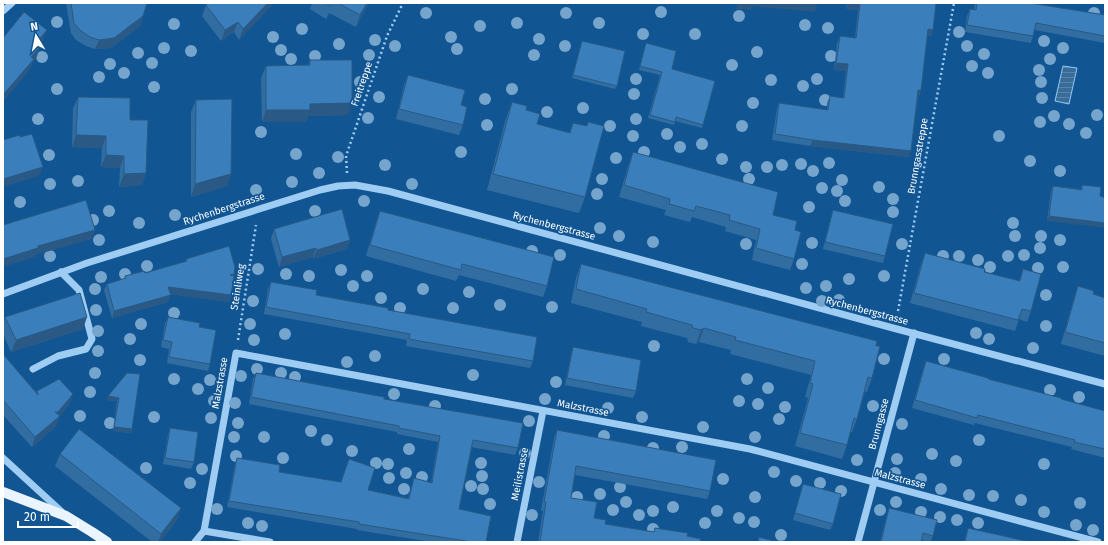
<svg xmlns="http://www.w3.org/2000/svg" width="1108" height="545" viewBox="0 0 1108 545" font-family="'Fira Sans',sans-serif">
  <defs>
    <pattern id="water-rules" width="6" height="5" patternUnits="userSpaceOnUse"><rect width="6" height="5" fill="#3a6c99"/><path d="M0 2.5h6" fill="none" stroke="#5882a8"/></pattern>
  </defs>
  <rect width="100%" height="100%" fill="#115693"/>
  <polygon fill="url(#water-rules)" stroke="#90c9f6" points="1063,66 1077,68 1069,104 1055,101"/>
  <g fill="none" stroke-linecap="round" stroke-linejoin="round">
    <g stroke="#9eccf3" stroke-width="2.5" stroke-dasharray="2 3" stroke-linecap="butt">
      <polyline points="347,173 346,156 387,36 403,3"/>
      <polyline points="898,311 954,3"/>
      <polyline points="238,340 256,225"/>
    </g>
    <g stroke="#9eccf3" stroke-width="7">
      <polyline points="3,11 12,3"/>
      <polyline points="3,294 87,263 320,190 338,186 355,185 388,191 893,328 1105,384"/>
      <polyline points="33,369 58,356 86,349 92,339 79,290 61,272"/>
      <polyline points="3,458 62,512"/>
      <polyline points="204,531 236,353 750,449 1098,542"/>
      <polyline points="195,542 204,531 270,542"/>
      <polyline points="517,542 543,411"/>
      <polyline points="858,542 914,333"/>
    </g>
    <polyline stroke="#eaf4ff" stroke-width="10" points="3,492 66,516 92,532 107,542"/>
  </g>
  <g fill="#75a4cd">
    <circle cx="661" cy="12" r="6"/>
    <circle cx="426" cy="13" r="6"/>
    <circle cx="566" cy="13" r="6"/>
    <circle cx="1094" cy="13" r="6"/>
    <circle cx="739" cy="16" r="6"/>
    <circle cx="57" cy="22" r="6"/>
    <circle cx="517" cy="23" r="6"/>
    <circle cx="599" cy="23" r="6"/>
    <circle cx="174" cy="24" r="6"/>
    <circle cx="805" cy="25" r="6"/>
    <circle cx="480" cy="26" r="6"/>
    <circle cx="828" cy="28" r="6"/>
    <circle cx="302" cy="29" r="6"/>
    <circle cx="959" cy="32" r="6"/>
    <circle cx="643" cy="34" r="6"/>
    <circle cx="695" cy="34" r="6"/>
    <circle cx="273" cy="37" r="6"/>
    <circle cx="451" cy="37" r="6"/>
    <circle cx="539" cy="39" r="6"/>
    <circle cx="375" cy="40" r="6"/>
    <circle cx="1044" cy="41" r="6"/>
    <circle cx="339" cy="44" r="6"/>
    <circle cx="395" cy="46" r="6"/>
    <circle cx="565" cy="46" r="6"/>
    <circle cx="967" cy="46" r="6"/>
    <circle cx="164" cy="48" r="6"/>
    <circle cx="1063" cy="48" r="6"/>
    <circle cx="457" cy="49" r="6"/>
    <circle cx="281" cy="50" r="6"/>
    <circle cx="191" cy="51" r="6"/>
    <circle cx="757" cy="52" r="6"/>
    <circle cx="138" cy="53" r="6"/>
    <circle cx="984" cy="54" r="6"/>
    <circle cx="369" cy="55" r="6"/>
    <circle cx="534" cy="55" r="6"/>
    <circle cx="315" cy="56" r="6"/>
    <circle cx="831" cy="56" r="6"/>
    <circle cx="42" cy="57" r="6"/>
    <circle cx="291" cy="59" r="6"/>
    <circle cx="1050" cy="59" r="6"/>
    <circle cx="152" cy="63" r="6"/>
    <circle cx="110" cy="64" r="6"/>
    <circle cx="732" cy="65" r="6"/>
    <circle cx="972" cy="66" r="6"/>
    <circle cx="1039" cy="70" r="6"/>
    <circle cx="124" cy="73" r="6"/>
    <circle cx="988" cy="73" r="6"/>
    <circle cx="99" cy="77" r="6"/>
    <circle cx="636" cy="79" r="6"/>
    <circle cx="817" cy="79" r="6"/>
    <circle cx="771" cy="80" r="6"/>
    <circle cx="360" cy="82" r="6"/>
    <circle cx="1041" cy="82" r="6"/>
    <circle cx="803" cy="86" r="6"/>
    <circle cx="154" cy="87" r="6"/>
    <circle cx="57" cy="89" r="6"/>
    <circle cx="512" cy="89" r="6"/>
    <circle cx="634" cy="94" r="6"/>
    <circle cx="379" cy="97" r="6"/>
    <circle cx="1042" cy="98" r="6"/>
    <circle cx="485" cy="99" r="6"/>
    <circle cx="825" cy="100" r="6"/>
    <circle cx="753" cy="103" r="6"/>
    <circle cx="583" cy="108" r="6"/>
    <circle cx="547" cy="112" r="6"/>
    <circle cx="1097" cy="115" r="6"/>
    <circle cx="1054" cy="116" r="6"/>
    <circle cx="368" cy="118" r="6"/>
    <circle cx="38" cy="119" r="6"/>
    <circle cx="636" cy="119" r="6"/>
    <circle cx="1040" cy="122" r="6"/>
    <circle cx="1069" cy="124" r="6"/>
    <circle cx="487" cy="125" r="6"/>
    <circle cx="610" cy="126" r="6"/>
    <circle cx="742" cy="126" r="6"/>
    <circle cx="261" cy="132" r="6"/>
    <circle cx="1086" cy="133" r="6"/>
    <circle cx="667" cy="134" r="6"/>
    <circle cx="633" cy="136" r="6"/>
    <circle cx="999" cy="136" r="6"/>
    <circle cx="702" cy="144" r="6"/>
    <circle cx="680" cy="147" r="6"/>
    <circle cx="461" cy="152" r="6"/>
    <circle cx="644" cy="152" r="6"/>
    <circle cx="296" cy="154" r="6"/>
    <circle cx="49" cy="155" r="6"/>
    <circle cx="338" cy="157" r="6"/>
    <circle cx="616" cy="158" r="6"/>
    <circle cx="722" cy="159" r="6"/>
    <circle cx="1030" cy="161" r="6"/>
    <circle cx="829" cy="163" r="6"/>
    <circle cx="801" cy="164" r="6"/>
    <circle cx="385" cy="165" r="6"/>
    <circle cx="782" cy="165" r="6"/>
    <circle cx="746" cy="167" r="6"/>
    <circle cx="767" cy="167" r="6"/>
    <circle cx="813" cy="171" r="6"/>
    <circle cx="1060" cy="171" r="6"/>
    <circle cx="319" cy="173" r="6"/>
    <circle cx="602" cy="179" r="6"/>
    <circle cx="749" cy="179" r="6"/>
    <circle cx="842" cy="180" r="6"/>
    <circle cx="78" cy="181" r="6"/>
    <circle cx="292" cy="182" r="6"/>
    <circle cx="50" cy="184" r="6"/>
    <circle cx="412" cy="184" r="6"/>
    <circle cx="879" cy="187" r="6"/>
    <circle cx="822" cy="188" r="6"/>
    <circle cx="256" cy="190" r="6"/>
    <circle cx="837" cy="191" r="6"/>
    <circle cx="597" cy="194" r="6"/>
    <circle cx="893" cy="199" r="6"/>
    <circle cx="364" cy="201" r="6"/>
    <circle cx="845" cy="201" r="6"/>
    <circle cx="20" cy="202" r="6"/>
    <circle cx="809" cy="207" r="6"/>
    <circle cx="109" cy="211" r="6"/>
    <circle cx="315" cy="211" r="6"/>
    <circle cx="893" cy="212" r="6"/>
    <circle cx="175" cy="215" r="6"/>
    <circle cx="93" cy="220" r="6"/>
    <circle cx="139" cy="223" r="6"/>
    <circle cx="1013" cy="223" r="6"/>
    <circle cx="600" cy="228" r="6"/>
    <circle cx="619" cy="236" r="6"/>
    <circle cx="1015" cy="236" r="6"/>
    <circle cx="1041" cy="236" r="6"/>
    <circle cx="99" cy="240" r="6"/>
    <circle cx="1060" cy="240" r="6"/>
    <circle cx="653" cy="242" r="6"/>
    <circle cx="812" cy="243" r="6"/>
    <circle cx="746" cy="244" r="6"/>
    <circle cx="902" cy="244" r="6"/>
    <circle cx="1040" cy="248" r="6"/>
    <circle cx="532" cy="251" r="6"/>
    <circle cx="560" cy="255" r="6"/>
    <circle cx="1024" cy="255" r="6"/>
    <circle cx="50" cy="256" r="6"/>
    <circle cx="943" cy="256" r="6"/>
    <circle cx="959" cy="256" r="6"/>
    <circle cx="1008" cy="256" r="6"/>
    <circle cx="978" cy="260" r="6"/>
    <circle cx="802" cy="264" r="6"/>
    <circle cx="147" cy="266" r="6"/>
    <circle cx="990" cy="267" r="6"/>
    <circle cx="1063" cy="267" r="6"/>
    <circle cx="1038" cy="268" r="6"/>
    <circle cx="258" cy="269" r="6"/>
    <circle cx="341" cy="270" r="6"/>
    <circle cx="125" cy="274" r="6"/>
    <circle cx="286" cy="274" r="6"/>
    <circle cx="309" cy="276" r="6"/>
    <circle cx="367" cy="276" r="6"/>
    <circle cx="884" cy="276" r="6"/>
    <circle cx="101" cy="277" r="6"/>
    <circle cx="849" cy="279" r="6"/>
    <circle cx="353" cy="286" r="6"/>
    <circle cx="826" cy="286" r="6"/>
    <circle cx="806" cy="288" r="6"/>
    <circle cx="95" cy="289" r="6"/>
    <circle cx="423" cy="289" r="6"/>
    <circle cx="469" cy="292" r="6"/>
    <circle cx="1046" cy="295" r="6"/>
    <circle cx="381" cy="298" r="6"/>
    <circle cx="839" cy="300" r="6"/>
    <circle cx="253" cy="301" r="6"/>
    <circle cx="822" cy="301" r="6"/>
    <circle cx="500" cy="305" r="6"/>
    <circle cx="552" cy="307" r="6"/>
    <circle cx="400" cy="308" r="6"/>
    <circle cx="453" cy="308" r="6"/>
    <circle cx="96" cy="310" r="6"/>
    <circle cx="174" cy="313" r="6"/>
    <circle cx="141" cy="324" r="6"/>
    <circle cx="250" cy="324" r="6"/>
    <circle cx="1046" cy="326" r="6"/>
    <circle cx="98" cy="331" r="6"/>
    <circle cx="976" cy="333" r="6"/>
    <circle cx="285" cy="334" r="6"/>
    <circle cx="130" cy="339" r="6"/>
    <circle cx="989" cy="339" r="6"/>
    <circle cx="254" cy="340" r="6"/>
    <circle cx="654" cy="346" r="6"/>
    <circle cx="1033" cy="348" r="6"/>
    <circle cx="98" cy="351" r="6"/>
    <circle cx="375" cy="356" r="6"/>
    <circle cx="884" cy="359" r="6"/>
    <circle cx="944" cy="359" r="6"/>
    <circle cx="140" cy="360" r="6"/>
    <circle cx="347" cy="362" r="6"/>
    <circle cx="257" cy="369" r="6"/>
    <circle cx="95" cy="373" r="6"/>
    <circle cx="281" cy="373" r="6"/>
    <circle cx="473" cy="375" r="6"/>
    <circle cx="241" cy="376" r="6"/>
    <circle cx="295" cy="377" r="6"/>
    <circle cx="174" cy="379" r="6"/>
    <circle cx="747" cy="379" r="6"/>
    <circle cx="210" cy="380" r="6"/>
    <circle cx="556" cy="382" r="6"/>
    <circle cx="768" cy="388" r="6"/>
    <circle cx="198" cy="389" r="6"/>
    <circle cx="1050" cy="390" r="6"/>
    <circle cx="90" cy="392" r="6"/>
    <circle cx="394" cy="394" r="6"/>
    <circle cx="1079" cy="397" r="6"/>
    <circle cx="545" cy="399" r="6"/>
    <circle cx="214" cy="401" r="6"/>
    <circle cx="739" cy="401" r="6"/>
    <circle cx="235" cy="403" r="6"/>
    <circle cx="758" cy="404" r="6"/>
    <circle cx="435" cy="406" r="6"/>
    <circle cx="873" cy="406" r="6"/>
    <circle cx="785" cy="407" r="6"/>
    <circle cx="608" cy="408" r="6"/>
    <circle cx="80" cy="416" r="6"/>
    <circle cx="154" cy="417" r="6"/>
    <circle cx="642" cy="417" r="6"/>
    <circle cx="211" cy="418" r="6"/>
    <circle cx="779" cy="419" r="6"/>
    <circle cx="529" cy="421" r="6"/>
    <circle cx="110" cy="423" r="6"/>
    <circle cx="238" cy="423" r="6"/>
    <circle cx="902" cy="424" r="6"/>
    <circle cx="703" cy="427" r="6"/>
    <circle cx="311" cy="431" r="6"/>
    <circle cx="604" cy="436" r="6"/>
    <circle cx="234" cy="437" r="6"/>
    <circle cx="264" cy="437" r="6"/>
    <circle cx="755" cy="437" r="6"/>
    <circle cx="327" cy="440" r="6"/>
    <circle cx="979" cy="440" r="6"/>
    <circle cx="682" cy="447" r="6"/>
    <circle cx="653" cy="448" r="6"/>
    <circle cx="409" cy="449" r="6"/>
    <circle cx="352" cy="451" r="6"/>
    <circle cx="525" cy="453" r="6"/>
    <circle cx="932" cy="454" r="6"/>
    <circle cx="236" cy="456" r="6"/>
    <circle cx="283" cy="458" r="6"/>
    <circle cx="897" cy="459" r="6"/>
    <circle cx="857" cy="460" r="6"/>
    <circle cx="956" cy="461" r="6"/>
    <circle cx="376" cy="463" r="6"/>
    <circle cx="481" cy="463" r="6"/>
    <circle cx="388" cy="464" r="6"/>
    <circle cx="1044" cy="464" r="6"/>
    <circle cx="146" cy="468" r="6"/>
    <circle cx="202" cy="469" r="6"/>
    <circle cx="774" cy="472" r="6"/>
    <circle cx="406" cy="473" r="6"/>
    <circle cx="895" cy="473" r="6"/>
    <circle cx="482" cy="476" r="6"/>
    <circle cx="422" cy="477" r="6"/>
    <circle cx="389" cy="478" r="6"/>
    <circle cx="723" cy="479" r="6"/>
    <circle cx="921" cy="479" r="6"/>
    <circle cx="796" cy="481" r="6"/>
    <circle cx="539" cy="482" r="6"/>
    <circle cx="190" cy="483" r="6"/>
    <circle cx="820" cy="483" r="6"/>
    <circle cx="471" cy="486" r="6"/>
    <circle cx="620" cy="487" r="6"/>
    <circle cx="404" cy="489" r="6"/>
    <circle cx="483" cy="489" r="6"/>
    <circle cx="941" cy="489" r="6"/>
    <circle cx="841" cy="491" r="6"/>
    <circle cx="600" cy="494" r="6"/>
    <circle cx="969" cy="495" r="6"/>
    <circle cx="993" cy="496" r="6"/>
    <circle cx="577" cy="497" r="6"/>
    <circle cx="755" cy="497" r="6"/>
    <circle cx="1021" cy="500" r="6"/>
    <circle cx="626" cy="502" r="6"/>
    <circle cx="896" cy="502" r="6"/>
    <circle cx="1080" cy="503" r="6"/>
    <circle cx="490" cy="504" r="6"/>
    <circle cx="673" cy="507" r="6"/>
    <circle cx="217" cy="509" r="6"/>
    <circle cx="613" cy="510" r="6"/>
    <circle cx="880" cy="510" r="6"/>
    <circle cx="653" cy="511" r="6"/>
    <circle cx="717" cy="511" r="6"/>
    <circle cx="921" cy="512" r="6"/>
    <circle cx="1044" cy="512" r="6"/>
    <circle cx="532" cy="515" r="6"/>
    <circle cx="639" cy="515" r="6"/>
    <circle cx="940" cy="517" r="6"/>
    <circle cx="739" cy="518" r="6"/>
    <circle cx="957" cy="520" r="6"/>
    <circle cx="754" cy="522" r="6"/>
    <circle cx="248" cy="523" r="6"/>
    <circle cx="705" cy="523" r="6"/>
    <circle cx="978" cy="523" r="6"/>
    <circle cx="1076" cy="525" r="6"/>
    <circle cx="262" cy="526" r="6"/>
    <circle cx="653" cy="529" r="6"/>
    <circle cx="1093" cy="530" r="6"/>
    <circle cx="781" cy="535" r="6"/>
  </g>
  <g fill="#326da2">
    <polygon points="66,3 147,3 140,26 111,48 95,49 86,46 76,40 71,33"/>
    <polygon points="274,3 239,40 234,32 221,41 202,16 206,5"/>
    <polygon points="312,3 369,3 356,27 329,13 326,19 310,9"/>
    <polygon points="847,3 936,3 933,30 931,36 927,36 921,90 919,97 918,97 909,157 810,146 772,140 777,109 779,103 827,110 827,103 830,96 843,98 846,71 834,70 837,43 840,36 855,38 858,10 846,9"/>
    <polygon points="975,3 1030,3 1105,15 1105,43 1035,30 1033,36 1031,43 965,32 967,16 970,9 974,10"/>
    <polygon points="582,41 617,86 615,89 572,78"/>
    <polygon points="645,47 672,69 703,125 702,128 675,121 674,125 648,118 660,75 639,70"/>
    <polygon points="310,60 348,115 308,116 306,122 262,122 261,78 266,66 308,65"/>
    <polygon points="408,75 461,105 463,125 459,135 396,119 404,85"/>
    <polygon points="78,97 130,120 146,173 142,185 119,187 120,168 101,167 102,148 72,147 73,109"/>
    <polygon points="196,100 231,174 227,186 191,197 191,112"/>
    <polygon points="512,102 526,110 537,124 569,133 573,123 586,126 588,122 585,197 579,213 487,190 506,118"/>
    <polygon points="633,152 773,215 795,230 794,259 790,270 752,260 756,240 725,231 726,227 692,217 690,222 664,215 666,210 619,197 629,163"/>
    <polygon points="1082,185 1100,196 1047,221 1051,191 1053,186 1081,189"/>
    <polygon points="833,210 885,256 883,263 823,249 831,217"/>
    <polygon points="380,211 547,286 543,297 459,275 456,281 366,256 376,222"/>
    <polygon points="274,229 350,240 347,249 313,259 313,257 279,267 271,239"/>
    <polygon points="925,253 984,272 1019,281 1023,269 1031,311 1027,322 1019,319 1015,331 910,303 921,264"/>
    <polygon points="186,259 234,274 231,295 229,302 171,294 168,302 112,318 104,290 107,284 124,279 125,276 145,273 185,262"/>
    <polygon points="581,264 876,346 872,378 867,392 865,391 857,419 852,432 850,432 847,445 842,459 795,446 808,398 805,397 811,375 730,354 731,350 699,342 696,344 688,342 687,338 641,326 642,322 571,303 576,278"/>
    <polygon points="271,282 316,295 388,310 533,361 530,368 406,346 407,340 264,314 268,289"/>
    <polygon points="1078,286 1093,294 1105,298 1105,356 1061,344 1074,298"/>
    <polygon points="5,317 83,329 11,352 3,334 3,323"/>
    <polygon points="168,317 199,327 210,364 208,371 167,363 169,349 161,347 165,323"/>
    <polygon points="573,347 636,391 633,398 565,385 571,354"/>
    <polygon points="3,354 36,392 37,391 73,394 69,404 60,416 56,426 32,447 3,415"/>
    <polygon points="926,361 1061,399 1105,411 1105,458 1071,449 1072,447 975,423 974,425 912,408 923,369"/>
    <polygon points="127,373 132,429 131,433 113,431 117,401 107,400"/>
    <polygon points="256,373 384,399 518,448 515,455 471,447 459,509 486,542 431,542 357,530 357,529 227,507 235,464 237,458 279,472 408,498 414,478 431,483 438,442 397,434 397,432 249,404 253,379"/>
    <polygon points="170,428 194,462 191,469 163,464 168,435"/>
    <polygon points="557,430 710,491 707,499 575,475 571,498 594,518 605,524 654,532 655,528 687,536 700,541 704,542 538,542 543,511 541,510 554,438"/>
    <polygon points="60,454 181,508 177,520 160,542 152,542 55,466"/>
    <polygon points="803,484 833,524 830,530 793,520"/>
    <polygon points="889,508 933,536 930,542 922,540 921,542 880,542 887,514"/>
    <polygon points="968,528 1030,542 964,542"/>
  </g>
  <g fill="#295984">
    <polygon points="268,3 274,3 239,40 243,29"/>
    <polygon points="367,3 369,3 356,27 360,15"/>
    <polygon points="738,3 818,3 815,12 752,6 751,10 736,9"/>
    <polygon points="848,3 854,3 860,4 858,10 846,9"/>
    <polygon points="143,16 140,26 111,48 95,49 99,40"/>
    <polygon points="238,22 234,32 221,41 225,30"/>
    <polygon points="928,29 933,30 931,36 926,36"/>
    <polygon points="47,30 42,43 32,56 36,43"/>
    <polygon points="40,47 36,59 33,62 29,71 3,102 3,95 31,57"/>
    <polygon points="836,63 848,64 846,71 834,70"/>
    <polygon points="918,90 921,90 919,97 916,96"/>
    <polygon points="352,103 348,115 308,116 306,122 262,122 266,110 310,104"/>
    <polygon points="76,135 106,136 102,148 72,147"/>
    <polygon points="813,140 911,151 909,157 810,146"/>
    <polygon points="106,155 124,156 120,168 101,167"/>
    <polygon points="43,167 39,176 3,187 3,179"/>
    <polygon points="146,173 142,185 119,187 124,174"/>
    <polygon points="231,174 227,186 191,197 195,184"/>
    <polygon points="1049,216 1105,223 1105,228 1047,221"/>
    <polygon points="95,230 92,239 35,255 35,257 3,267 3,259 38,246"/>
    <polygon points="350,240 347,249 313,259 317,250"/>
    <polygon points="316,248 313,257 279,267 282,257"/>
    <polygon points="168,287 231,295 229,302 166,294"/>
    <polygon points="171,295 168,302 112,318 114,311"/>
    <polygon points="87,317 83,329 11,352 16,340"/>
    <polygon points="704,328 699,342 696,344 701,330"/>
    <polygon points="73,394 69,404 60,416 56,426 32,447 35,437 55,412"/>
    <polygon points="108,396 119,398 117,401 107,400"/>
    <polygon points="114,427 132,429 131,433 113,431"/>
    <polygon points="181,508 177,520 160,542 158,542 161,534"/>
  </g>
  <g fill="#3a7fbc" stroke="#295984">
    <polygon points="71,3 147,3 143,16 114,38 99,40 90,37 80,30 74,23"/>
    <polygon points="208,3 268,3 243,29 238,22 225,30 206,5"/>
    <polygon points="325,3 332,3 331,6"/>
    <polygon points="338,3 367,3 360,15"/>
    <polygon points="854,3 936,3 933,30 928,29 921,90 918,90 911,151 813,140 775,134 779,103 828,110 830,96 844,98 848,64 836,63 840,36 856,38 860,4"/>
    <polygon points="977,3 1030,3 1105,15 1105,36 1036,23 1033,36 967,25 970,9 976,10"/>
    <polygon points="24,12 47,30 36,43 40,47 31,57 34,59 3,95 3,38"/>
    <polygon points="582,41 625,51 617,86 573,75"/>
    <polygon points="646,43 676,51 672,69 715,81 703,125 676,117 675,122 650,115 662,72 640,66"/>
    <polygon points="310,60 352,60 352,103 310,104 310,110 266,110 266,66 310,65"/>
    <polygon points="408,75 465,90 461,105 467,107 463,125 399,109"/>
    <polygon points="78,97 130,98 130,120 148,120 146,173 124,174 124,156 106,155 106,136 76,135"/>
    <polygon points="232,99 231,174 195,184 196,100"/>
    <polygon points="512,102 527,106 526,110 540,114 537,124 570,133 573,123 587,126 588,122 604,126 585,197 493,174"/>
    <polygon points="32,134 43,167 3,179 3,140 20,135 20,137"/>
    <polygon points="633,152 778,192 773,215 797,221 795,230 801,232 794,259 756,248 760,229 729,220 730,215 696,206 694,211 669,204 670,199 624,185"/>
    <polygon points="1082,185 1101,187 1100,196 1105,198 1105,223 1049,216 1053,186 1082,190"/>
    <polygon points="86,200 95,230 38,246 38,248 3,259 3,225"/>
    <polygon points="342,209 350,240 317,250 316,248 282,257 274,229"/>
    <polygon points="833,210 893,224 885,256 825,242"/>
    <polygon points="380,211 554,257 547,286 462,264 461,270 370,245"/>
    <polygon points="229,246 235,267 234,274 230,275 234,276 231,295 168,287 171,295 114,311 107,284 126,278 125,276 144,271 145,273 187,261 186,259"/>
    <polygon points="925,253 985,269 984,272 1020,281 1023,269 1041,274 1031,311 1022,309 1018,320 914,293"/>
    <polygon points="581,264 877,341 876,346 880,346 872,378 868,377 857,419 854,418 847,445 800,433 813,384 810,383 815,361 735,340 736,337 704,328 701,330 693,328 692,325 646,312 647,309 576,289"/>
    <polygon points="271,282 317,290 316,295 388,308 388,310 537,337 533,361 409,339 410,334 266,307"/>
    <polygon points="1078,286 1094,291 1093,294 1105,298 1105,343 1065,332"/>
    <polygon points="80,293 87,317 16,340 5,317"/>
    <polygon points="168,317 200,323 199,327 216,330 210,364 169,357 172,342 163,340"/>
    <polygon points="573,347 641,360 636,391 567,378"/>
    <polygon points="3,354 38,395 37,391 59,379 73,394 58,412 55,412 60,416 35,437 3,400"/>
    <polygon points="926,361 988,378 988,379 1061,398 1061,399 1105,411 1105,449 1074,442 1075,440 978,415 977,418 915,400"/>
    <polygon points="127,373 140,374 132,429 114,427 119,398 108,396"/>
    <polygon points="256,373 384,397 384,399 523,423 518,448 473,440 459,509 491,516 486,542 472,542 359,524 359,522 229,501 237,458 280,465 279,472 341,482 349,459 375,468 368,490 409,499 414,478 432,483 440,436 399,428 399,426 251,397"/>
    <polygon points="170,428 198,432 194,462 165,458"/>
    <polygon points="79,429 181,508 161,534 60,454"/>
    <polygon points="557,430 716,460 710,491 576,466 571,498 597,502 594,518 606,520 605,524 654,532 655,528 688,533 687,536 701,539 700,541 704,542 540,542 546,502 544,502"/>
    <polygon points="803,484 841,494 833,524 795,513"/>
    <polygon points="889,508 937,520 933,536 923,533 921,542 881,542"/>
    <polygon points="968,528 1030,542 965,542"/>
    <polygon points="759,537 777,542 758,542"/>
  </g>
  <g text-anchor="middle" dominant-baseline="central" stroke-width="3.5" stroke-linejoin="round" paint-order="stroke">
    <g font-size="10" fill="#fff" stroke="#115693">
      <text transform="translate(362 84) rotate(-71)">Freitreppe</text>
      <text transform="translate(918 156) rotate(-80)">Brunngasstreppe</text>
      <text transform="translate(224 209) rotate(-18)">Rychenbergstrasse</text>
      <text transform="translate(554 226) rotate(15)">Rychenbergstrasse</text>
      <text transform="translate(238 287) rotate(-81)">Steinliweg</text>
      <text transform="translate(867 311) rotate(15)">Rychenbergstrasse</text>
      <text transform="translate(220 383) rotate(-80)">Malzstrasse</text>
      <text transform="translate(583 408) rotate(11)">Malzstrasse</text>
      <text transform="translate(879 424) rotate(-75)">Brunngasse</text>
      <text transform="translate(520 474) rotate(-79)">Meilistrasse</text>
      <text transform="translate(900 479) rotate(15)">Malzstrasse</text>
    </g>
  </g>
  <rect width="1108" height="545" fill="none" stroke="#ffffff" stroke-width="8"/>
  <g transform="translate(36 36) rotate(350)" stroke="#115693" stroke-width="3" paint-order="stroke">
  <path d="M0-3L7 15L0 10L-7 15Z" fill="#ffffff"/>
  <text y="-6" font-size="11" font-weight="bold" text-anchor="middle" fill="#ffffff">N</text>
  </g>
  <path d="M18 521v6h60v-6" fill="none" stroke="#ffffff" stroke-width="2"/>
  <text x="24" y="521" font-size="12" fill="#ffffff" stroke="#115693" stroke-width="3" paint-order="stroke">20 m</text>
</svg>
